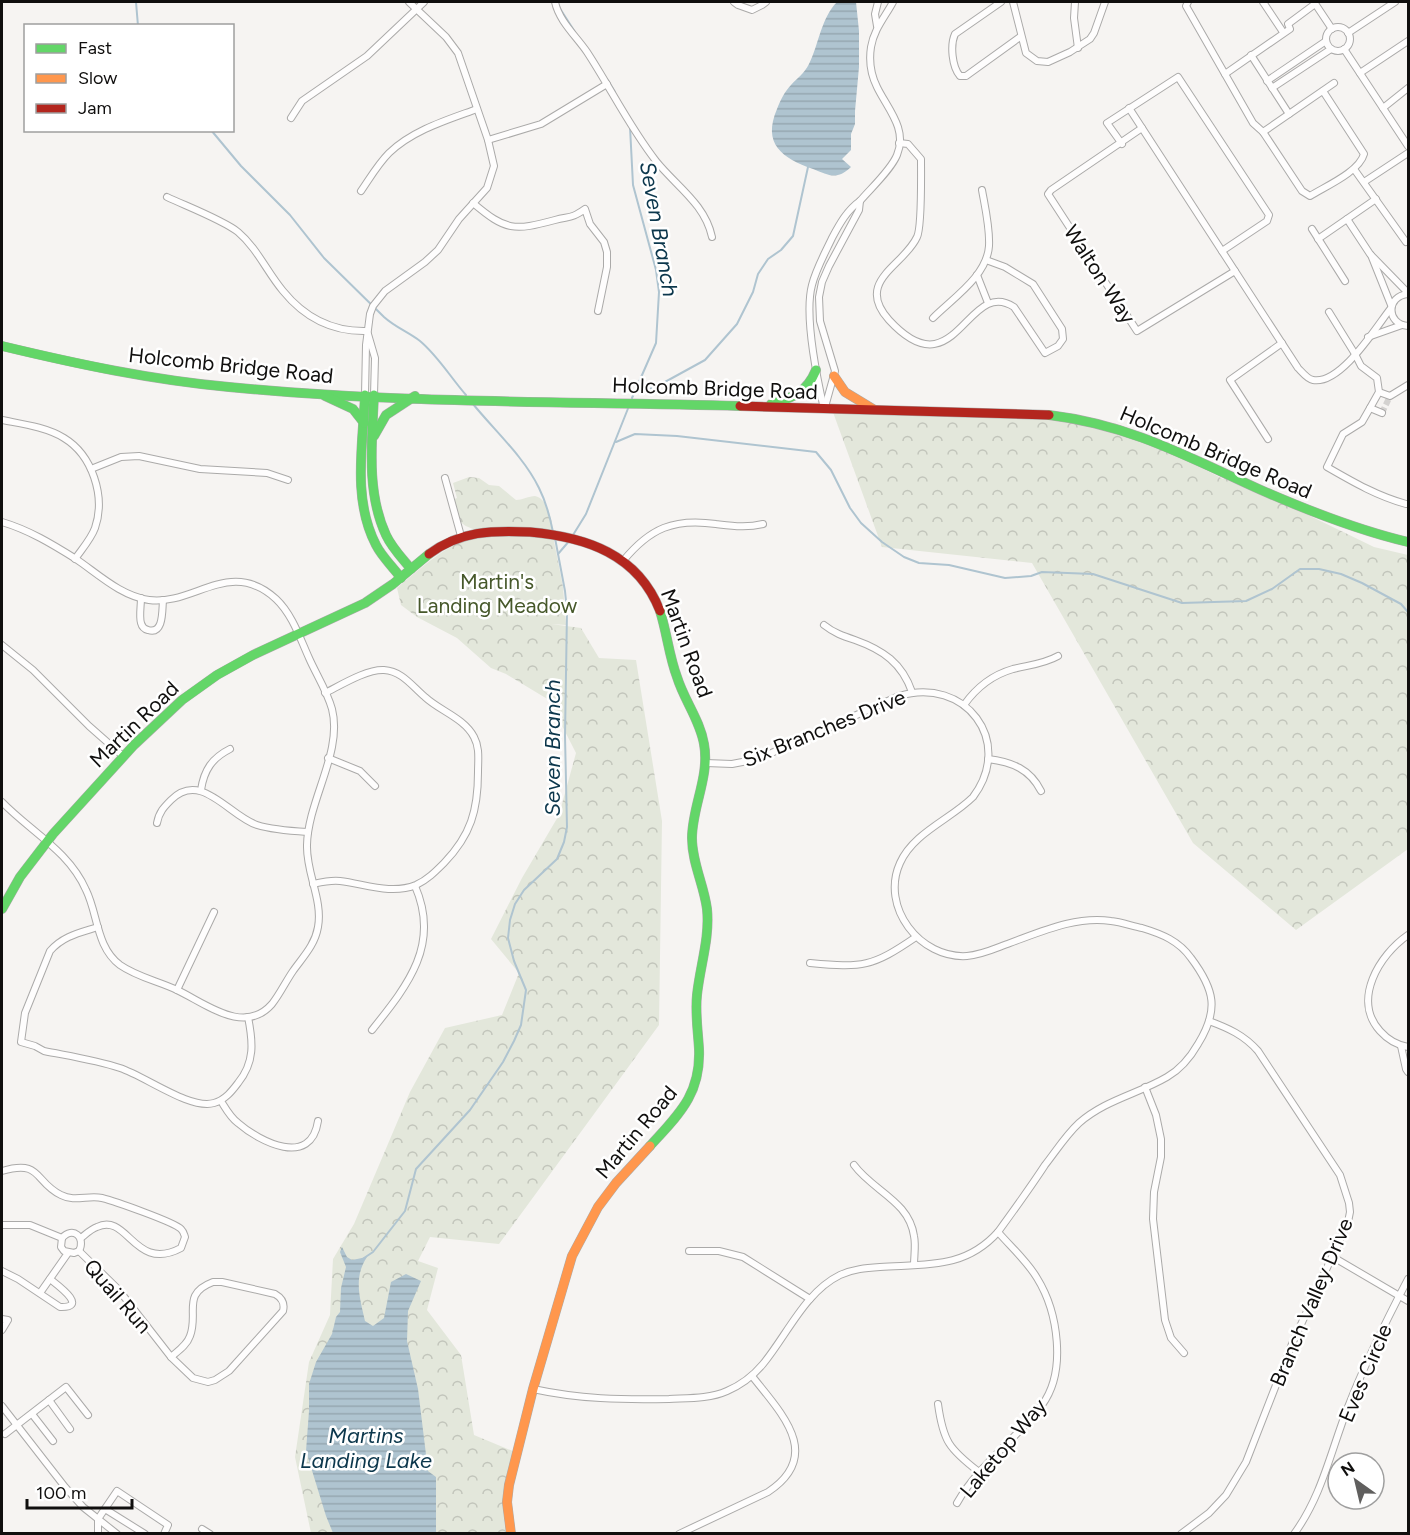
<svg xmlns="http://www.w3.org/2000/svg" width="1410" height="1535" viewBox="0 0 1410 1535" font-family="Figtree,sans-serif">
  <defs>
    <pattern id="forest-crowns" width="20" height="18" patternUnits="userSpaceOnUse" patternTransform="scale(1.5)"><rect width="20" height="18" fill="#e3e7db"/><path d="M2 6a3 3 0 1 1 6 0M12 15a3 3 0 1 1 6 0" fill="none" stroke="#c2c5bb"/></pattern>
    <pattern id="water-rules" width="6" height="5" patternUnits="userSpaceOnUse" patternTransform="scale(1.5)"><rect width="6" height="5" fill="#afc4d0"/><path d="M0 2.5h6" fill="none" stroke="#96a7b1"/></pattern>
  </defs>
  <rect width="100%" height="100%" fill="#f6f4f2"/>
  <g fill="url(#forest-crowns)">
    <polygon points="830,404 1115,423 1223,479 1228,476 1374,547 1408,555 1408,849 1296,930 1193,843 1032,563 882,547"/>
    <path d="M469 477 479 478 489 485 499 486 516 500C522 500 529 496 535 496 549 499 552 522 553 533L473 529C456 523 457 516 452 500L457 498 453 483Z"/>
    <path d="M479 534 553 536 563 587 566 625 551 624 581 628 599 658 636 660 662 821 659 1025 499 1244 430 1237 418 1261 438 1268 427 1310 461 1355 474 1435 515 1452C506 1480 500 1505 506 1533H311L295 1457 309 1362 330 1315 333 1259 354 1224 410 1092 445 1028 502 1015 519 973 491 939 522 878 559 815 576 753 549 700 506 674 491 668 457 638 417 617 401 605 397 588C426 564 443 547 479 534Z"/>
  </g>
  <g fill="url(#water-rules)">
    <path d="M837 2H856L859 31V67L855 111V124L851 134V150L842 159 851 167C836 181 829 175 813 169 782 158 762 144 777 109 780 101 785 91 791 85 797 78 804 74 809 64 819 44 821 18 837 2Z"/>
    <path d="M342 1247 347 1257 352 1260 367 1257C353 1278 360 1298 365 1321L373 1326 384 1318 391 1282 406 1274 421 1281 408 1311 407 1341 418 1389 428 1471 436 1477V1533H333L326 1516 306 1451 309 1411V1384L316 1362 332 1334 336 1317 340 1312 341 1288 346 1267 340 1252Z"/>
  </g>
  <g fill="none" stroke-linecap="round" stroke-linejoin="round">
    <g stroke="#afc4d0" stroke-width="2">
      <polyline points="136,2 138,26"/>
      <polyline points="559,7 575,32"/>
      <polyline points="607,79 615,92"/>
      <polyline points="630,127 633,185 656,270 659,292 656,343 632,398"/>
      <path d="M211 130 241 166 290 215 324 258 384 317C395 327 408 332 420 341 438 356 451 378 466 395"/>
      <polyline points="637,391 654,388 705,360 737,324 753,292 758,274 768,259 781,250 793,236 808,167"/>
      <path d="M473 404C495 431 524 457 539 488 546 502 550 517 553 532"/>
      <polyline points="616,442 635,434 677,436 816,452 831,470 850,508 861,523 882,542 904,557 919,563 949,565 1005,578 1031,576 1042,572 1093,574 1182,603 1246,601 1272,589 1300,569 1319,569 1341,574 1362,583 1401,604 1408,612"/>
      <polyline points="573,535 586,514 629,406"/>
      <polyline points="558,554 570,540"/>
      <polyline points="361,1260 373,1252 405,1211 416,1169 470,1110 503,1062 514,1041 521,1025 526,990 514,961 508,938 510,920 515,904 524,890 557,859 564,842 567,827 565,736 567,611 565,591 555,538"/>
    </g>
    <polyline stroke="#d4d2d0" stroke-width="6" stroke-dasharray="6 3" stroke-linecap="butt" points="1382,413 1390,396"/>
    <defs>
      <g id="street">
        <path d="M555 2C559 21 576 36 587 52 610 87 630 128 656 161 676 186 705 204 712 237"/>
        <polyline points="734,2 738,5 752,10 762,5 766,2"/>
        <path d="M1001 2 955 34C950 45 952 67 960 76H966L1020 37"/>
        <polyline points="1013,2 1026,53 1037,61 1048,62 1070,52 1090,39 1094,33 1105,2"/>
        <polyline points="1075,2 1074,18 1078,48"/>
        <path d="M1188 2 1186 6 1253 123 1263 132 1302 191 1310 196C1326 186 1359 172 1364 154L1323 91"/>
        <polyline points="1263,2 1283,32"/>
        <polyline points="1314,2 1332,29"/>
        <polyline points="877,26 875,14 878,2"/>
        <circle cx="1338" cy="39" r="12"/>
        <polyline points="1348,33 1395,2"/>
        <polyline points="1344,49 1408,146"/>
        <polyline points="1251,55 1289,114"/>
        <polyline points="1360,73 1408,41"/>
        <polyline points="1225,74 1290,29 1288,24 1315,4"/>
        <polyline points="1267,81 1326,41"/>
        <polyline points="1272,88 1331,49"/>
        <path d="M1129 108 1298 368C1302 372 1307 379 1313 380 1341 385 1376 327 1391 308"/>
        <polyline points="1383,108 1408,88"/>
        <polyline points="291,118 302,101 367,56 424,2"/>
        <polyline points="1142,128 1051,190 1048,194 1137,331 1235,271"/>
        <polyline points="1263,132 1334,83"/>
        <polyline points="488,140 541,124 607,84"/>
        <path d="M899 143 908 144 921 159C921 174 922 227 917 237 904 266 854 281 889 320 956 393 967 276 1014 307L1045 353 1058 346 1063 339 1062 329 1033 284 1005 267 986 260"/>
        <polyline points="1122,144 1107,123 1178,77 1269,215 1267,221 1222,251"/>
        <polyline points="1354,169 1406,242"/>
        <polyline points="1364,182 1408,153"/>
        <path d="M361 191C370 178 378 164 389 153 413 130 447 120 477 109"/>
        <path d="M167 197C186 206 223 220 238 232 257 248 267 272 283 291 305 318 332 332 367 331"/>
        <path d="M473 203C506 231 514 231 555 220 570 216 571 219 585 209L590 224 604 242 607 252V267L598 311"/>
        <polyline points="1347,219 1370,254 1408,293"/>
        <polyline points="1312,229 1345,281"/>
        <polyline points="1318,239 1376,199"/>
        <polyline points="1371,255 1391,305"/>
        <polyline points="977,275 988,303"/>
        <path d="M1408 294C1386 296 1386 324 1408 326"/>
        <path d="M1329 312 1355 354 1361 366 1377 378 1379 392 1370 408 1362 422 1343 434 1327 467C1353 482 1377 496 1406 504H1408"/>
        <path d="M933 318C953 298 987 276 989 246 990 228 985 207 982 190"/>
        <polyline points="368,334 375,358 374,395"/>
        <polyline points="1368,337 1402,325"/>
        <polyline points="1379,392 1390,396 1408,385"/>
        <polyline points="365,395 366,345 370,314 373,306 385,291 425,262 438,250 459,219 487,188 494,166 488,140 458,53 446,37 409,2"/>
        <polyline points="825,407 835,371 820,321 819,297 822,282 829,266 859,210 860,201"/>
        <polyline points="1370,408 1382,413"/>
        <path d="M824 409C817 378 804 315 812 285 816 269 825 253 832 238 839 225 847 210 860 201 870 189 891 170 897 155 908 129 887 108 877 87 871 75 869 60 871 47 874 29 885 17 893 2"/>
        <path d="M2 420C22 424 46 427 64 438 92 455 106 496 95 528 91 539 82 549 75 559"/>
        <polyline points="1268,439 1230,380 1282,343"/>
        <polyline points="91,469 121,457 139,456 200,469 267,473 288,480"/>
        <polyline points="445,478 461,536"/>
        <path d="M2 522C29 530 52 544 76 559 98 574 121 596 149 600 194 606 230 557 276 599 292 614 300 638 309 658 316 674 327 691 332 709 343 752 308 800 307 845 306 873 323 900 318 927 315 945 303 957 293 971 286 981 280 994 272 1004 244 1036 205 1003 177 990 158 981 137 977 120 965 96 947 98 914 86 890 69 851 30 831 2 802"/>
        <path d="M623 561C650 528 674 518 716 524 733 526 746 528 763 524"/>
        <path d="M141 598C141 606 139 616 141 623 142 627 144 629 148 630 164 635 162 610 163 600"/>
        <path d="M824 625C834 633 843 636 855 640 883 650 902 663 912 692"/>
        <polyline points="2,645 33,670 89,726 123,756"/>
        <path d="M964 705C976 688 992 675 1013 669 1029 665 1044 664 1058 656"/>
        <polyline points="328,758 360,771 375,786"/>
        <path d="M988 759C1012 762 1030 769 1041 791"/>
        <path d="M201 790C204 770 212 758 230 749"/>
        <path d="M157 823C159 812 164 807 171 800 201 770 229 816 257 825 273 830 291 831 308 832"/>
        <path d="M313 884C322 882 330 880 340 881 365 884 391 895 416 885 427 880 435 872 444 863 471 835 478 810 478 772 478 760 480 748 474 737 464 718 440 711 425 697 412 686 402 671 384 670 367 669 341 685 325 693"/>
        <path d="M98 927C79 933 63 936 50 951L25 1013 21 1042 35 1046 44 1051C69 1056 96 1060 120 1068 145 1076 190 1110 214 1103 225 1100 232 1091 238 1083 255 1062 253 1042 248 1017"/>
        <path d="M1408 935C1379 955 1352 1000 1380 1031 1388 1040 1397 1045 1408 1047"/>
        <path d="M810 963C863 968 872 967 916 937"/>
        <polyline points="177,990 214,912"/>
        <path d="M372 1030C407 986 441 945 415 886"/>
        <polyline points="1401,1046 1406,1069 1408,1072"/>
        <polyline points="1145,1087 1156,1115 1161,1139 1161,1157 1154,1192 1153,1219 1165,1320 1171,1338 1184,1353"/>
        <path d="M221 1101C226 1109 230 1117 238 1123 260 1142 311 1168 318 1121"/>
        <path d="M854 1165C873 1191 909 1201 914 1236 916 1245 914 1256 914 1265"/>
        <path d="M2 1171C42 1159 34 1182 61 1195 74 1202 89 1195 102 1198 114 1201 174 1222 181 1229 184 1232 184 1234 185 1237L181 1248C134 1273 128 1212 97 1227 91 1229 86 1234 81 1238"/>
        <polyline points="2,1225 30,1225 62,1238"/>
        <path d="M62 1238C73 1226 86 1237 79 1251"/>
        <polyline points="62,1238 61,1247 64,1251 74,1253 79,1251"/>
        <polyline points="79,1251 118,1289 171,1357"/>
        <polyline points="689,1251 719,1251 743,1257 810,1299"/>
        <polyline points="1333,1257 1408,1301"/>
        <path d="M2 1271 18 1279 60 1307C90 1308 56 1284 50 1279"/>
        <path d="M213 1282H222L275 1294C282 1298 285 1303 283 1311L229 1371 215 1380 208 1382 193 1378 171 1357C178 1351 187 1345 190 1336 199 1313 181 1294 213 1282Z"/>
        <polyline points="40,1293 68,1253"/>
        <polyline points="2,1319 8,1320 2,1330"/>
        <path d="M533 1389C579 1399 622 1400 669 1399 688 1398 709 1399 727 1391 741 1385 753 1376 763 1364 787 1335 805 1292 840 1275 853 1269 866 1268 880 1267 926 1264 965 1269 998 1232 1014 1210 1030 1188 1045 1165 1056 1151 1066 1135 1079 1123 1105 1100 1138 1094 1167 1077 1181 1069 1190 1058 1198 1044 1219 1010 1215 990 1191 958 1179 941 1162 934 1142 928 1132 926 1121 922 1111 921 1076 916 1043 931 1010 943 996 948 982 955 967 956 920 959 880 907 900 863 913 833 951 819 973 797 1015 741 965 676 899 696L758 759 732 764 706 763"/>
        <polyline points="49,1400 70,1429"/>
        <path d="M938 1404C943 1441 949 1449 979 1472"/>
        <polyline points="2,1406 65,1487 83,1507 117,1534"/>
        <polyline points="32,1414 53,1441"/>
        <polyline points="5,1434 66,1387 88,1415"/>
        <path d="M957 1503C979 1464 1016 1440 1042 1405 1067 1371 1058 1312 1037 1278 1027 1261 1011 1247 998 1232"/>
        <polyline points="105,1509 145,1534"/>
        <polyline points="202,1529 210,1534"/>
        <polyline points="98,1534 98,1519 117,1491 168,1525 164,1534"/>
        <path d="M679 1534 768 1492C824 1455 781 1413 752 1376"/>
        <path d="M1181 1534 1209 1513 1226 1495 1246 1462 1292 1344 1348 1222 1350 1212 1349 1203 1340 1175 1258 1051C1244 1035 1228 1028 1209 1021"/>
        <path d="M1294 1534C1322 1496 1331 1450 1348 1407 1365 1363 1386 1321 1408 1279"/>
      </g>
      <g id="fast">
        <path d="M2 346C77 364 152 380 229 387 399 404 570 401 740 406"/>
        <path d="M365 395C363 444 352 499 376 545 382 557 393 567 401 578"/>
        <path d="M374 395C372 441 366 492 386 535 392 548 402 558 411 569"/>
        <polyline points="325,396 353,409 364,423"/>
        <path d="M771 404C793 398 807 392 816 370"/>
        <path d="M1049 415C1131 425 1188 457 1261 490 1309 511 1357 530 1408 542"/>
        <polyline points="374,436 386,415 415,396"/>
        <polyline points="2,909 20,877 53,834 134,745 182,700 217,675 253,655 365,603 393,584 429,554"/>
        <path d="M650 1146C678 1115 701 1095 699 1049 698 1031 695 1013 697 995 700 966 710 938 707 909 704 885 692 863 692 838 692 807 710 776 704 744 700 720 684 700 677 677 669 656 667 633 660 611"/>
      </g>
      <g id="slow">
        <polyline points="834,376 845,392 873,409"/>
        <polyline points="511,1534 507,1502 509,1485 533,1389 572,1256 598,1207 616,1183 650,1146"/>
      </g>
      <g id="jam">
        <polyline points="740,406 1049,415"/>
        <path d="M429 554C460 531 492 530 530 532 586 537 638 554 660 611"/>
      </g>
    </defs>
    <use href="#street" stroke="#abaaa9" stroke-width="8"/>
    <use href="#fast" stroke="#abaaa9" stroke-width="10"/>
    <use href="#slow" stroke="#abaaa9" stroke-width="10"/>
    <use href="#jam" stroke="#abaaa9" stroke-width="10"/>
    <use href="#street" stroke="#fefdfd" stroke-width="6"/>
    <use href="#fast" stroke="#63d668" stroke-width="9"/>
    <use href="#slow" stroke="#ff974d" stroke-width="9"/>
    <use href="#jam" stroke="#b3261e" stroke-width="9"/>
  </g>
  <g text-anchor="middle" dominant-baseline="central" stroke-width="5" stroke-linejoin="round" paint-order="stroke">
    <g font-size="21" fill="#100f0e" stroke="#fff">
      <text transform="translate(1100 274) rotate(57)">Walton Way</text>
      <text transform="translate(231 365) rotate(6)">Holcomb Bridge Road</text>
      <text transform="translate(715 388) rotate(2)">Holcomb Bridge Road</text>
      <text transform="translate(1216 452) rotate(23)">Holcomb Bridge Road</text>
      <text transform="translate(687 643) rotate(70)">Martin Road</text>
      <text transform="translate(134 724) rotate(-44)">Martin Road</text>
      <text transform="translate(824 728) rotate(-22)">Six Branches Drive</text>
      <text transform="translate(636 1132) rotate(-50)">Martin Road</text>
      <text transform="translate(118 1296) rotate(49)">Quail Run</text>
      <text transform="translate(1311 1302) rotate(-67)">Branch Valley Drive</text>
      <text transform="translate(1365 1373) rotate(-67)">Eves Circle</text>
      <text transform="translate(1003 1448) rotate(-50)">Laketop Way</text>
    </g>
    <g font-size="21" fill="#46582a" stroke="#fff">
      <text x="497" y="581">Martin's<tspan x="497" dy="24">Landing Meadow</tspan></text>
    </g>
    <g font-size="22" font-style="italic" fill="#0c374c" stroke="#fff">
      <text transform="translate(659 229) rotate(80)">Seven Branch</text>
      <text transform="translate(552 748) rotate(-90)">Seven Branch</text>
      <text x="366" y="1435">Martins<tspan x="366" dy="25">Landing Lake</tspan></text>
    </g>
  </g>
  <rect width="1410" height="1535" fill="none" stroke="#100f0e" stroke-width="6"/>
  <rect x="24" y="24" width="210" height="108" fill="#ffffff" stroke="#9f9f9f" stroke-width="1.5"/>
  <rect x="36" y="44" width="30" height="9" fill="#63d668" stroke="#9f9f9f" stroke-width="1.5"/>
  <text x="78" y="54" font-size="18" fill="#100f0e">Fast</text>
  <rect x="36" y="74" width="30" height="9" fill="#ff974d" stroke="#9f9f9f" stroke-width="1.5"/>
  <text x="78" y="84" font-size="18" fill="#100f0e">Slow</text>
  <rect x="36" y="104" width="30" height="9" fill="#b3261e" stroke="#9f9f9f" stroke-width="1.5"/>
  <text x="78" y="114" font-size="18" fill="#100f0e">Jam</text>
  <g transform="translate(1356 1481) rotate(326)"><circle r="28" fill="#ffffff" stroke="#9f9f9f" stroke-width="1.5"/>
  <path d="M0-4.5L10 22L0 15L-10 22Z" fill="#605f5e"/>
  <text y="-9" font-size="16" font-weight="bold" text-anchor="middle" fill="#100f0e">N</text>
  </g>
  <path d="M27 1499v9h105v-9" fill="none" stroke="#100f0e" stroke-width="3"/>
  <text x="36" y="1499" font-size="18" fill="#100f0e" stroke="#ffffff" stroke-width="4.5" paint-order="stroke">100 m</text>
</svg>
